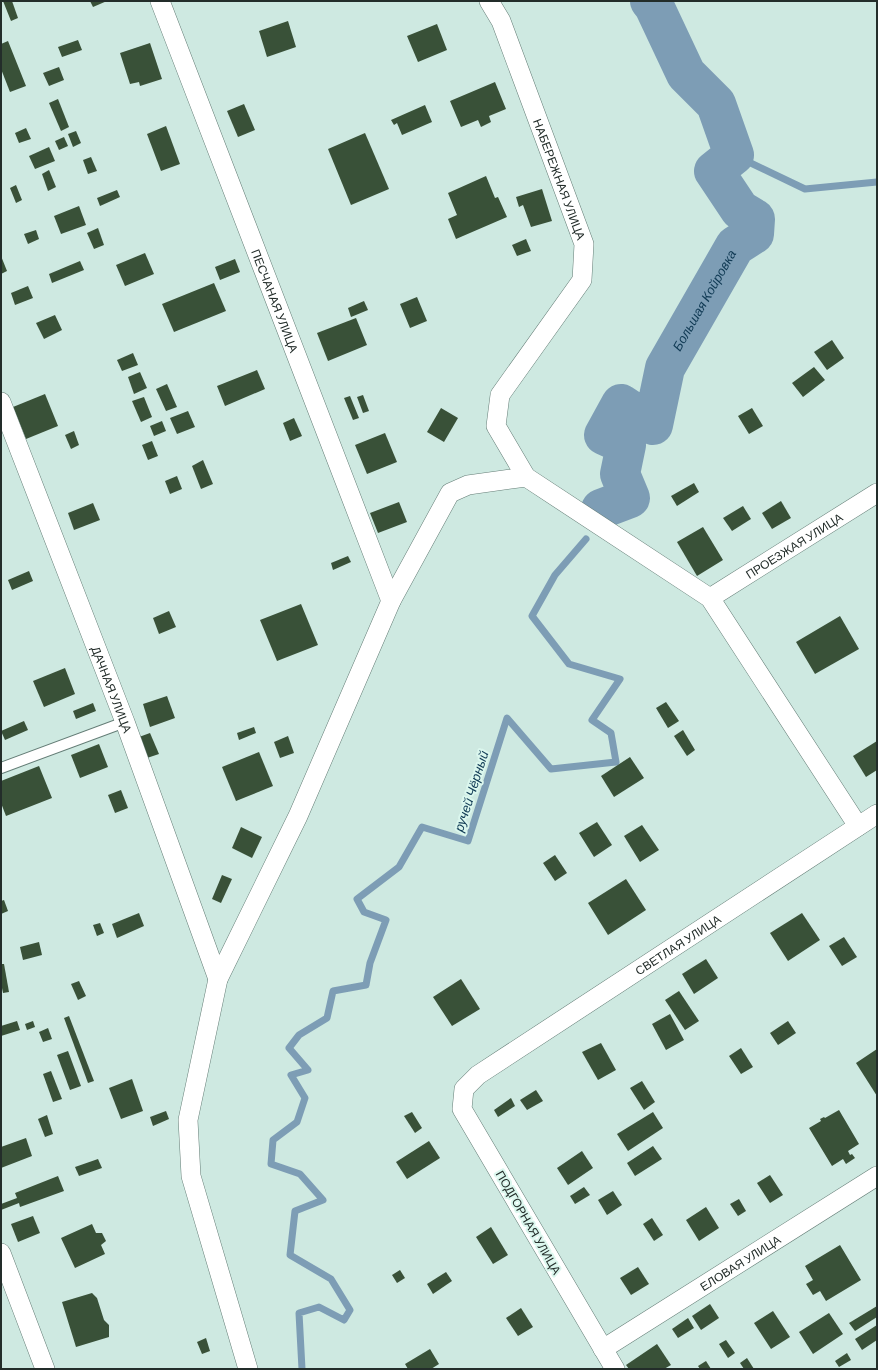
<svg xmlns="http://www.w3.org/2000/svg" width="878" height="1370" viewBox="0 0 878 1370" font-family="Barlow,sans-serif">
  <rect width="100%" height="100%" fill="#cee9e1"/>
  <g fill="none" stroke-linecap="round" stroke-linejoin="round">
    <g stroke="#7d9db5" stroke-width="7">
      <polyline points="734,155 805,189 877,182"/>
      <polyline points="302,1369 299,1313 319,1307 344,1320 350,1310 331,1279 290,1255 295,1211 323,1200 300,1174 271,1164 273,1140 297,1122 305,1098 291,1075 308,1070 289,1048 299,1035 327,1018 333,991 366,985 370,963 386,920 364,912 357,899 399,867 422,827 468,841 507,718 551,769 616,762 611,733 592,720 620,679 569,664 532,616 555,575 586,539"/>
    </g>
    <path stroke="#7d9db5" stroke-width="40" id="s1" d="M601 509 630 498 620 474 626 445 604 435 621 404 653 425 665 368 735 246 754 234 755 219 740 210 714 171 734 155 716 104 686 74 654 6 650 1"/>
  </g>
  <g fill="#395138">
    <polygon points="3,1 12,1 18,18 11,21"/>
    <polygon points="90,1 107,1 93,7"/>
    <polygon points="288,21 296,47 267,57 259,31"/>
    <polygon points="437,24 447,50 418,62 407,36"/>
    <polygon points="78,40 82,50 62,57 58,47"/>
    <polygon points="8,41 26,86 10,92 1,69 1,44"/>
    <polygon points="150,43 162,79 140,86 139,82 130,84 120,53"/>
    <polygon points="59,67 64,80 49,86 43,73"/>
    <polygon points="495,82 506,109 489,116 491,122 481,127 478,120 461,127 450,101"/>
    <polygon points="58,99 69,127 61,131 49,103"/>
    <polygon points="244,104 255,130 238,137 227,111"/>
    <polygon points="425,105 432,122 402,135 397,123 394,125 391,120"/>
    <polygon points="166,126 180,164 161,171 147,134"/>
    <polygon points="26,128 31,139 19,143 15,133"/>
    <polygon points="76,131 81,143 73,147 68,134"/>
    <polygon points="365,133 389,189 351,205 328,149"/>
    <polygon points="64,137 68,146 59,150 55,141"/>
    <polygon points="49,147 55,161 35,169 29,156"/>
    <polygon points="91,157 97,171 88,174 83,160"/>
    <polygon points="49,170 56,187 48,191 42,174"/>
    <polygon points="486,176 495,198 498,197 507,217 456,239 448,219 457,215 448,193"/>
    <polygon points="16,185 22,200 16,203 10,188"/>
    <polygon points="542,189 552,221 531,227 523,205 519,207 516,197"/>
    <polygon points="117,190 120,197 100,206 97,198"/>
    <polygon points="79,206 86,225 61,234 54,216"/>
    <polygon points="98,228 104,245 94,249 87,233"/>
    <polygon points="36,230 39,239 28,244 24,234"/>
    <polygon points="526,239 531,251 517,256 512,245"/>
    <polygon points="145,253 154,274 125,286 116,265"/>
    <polygon points="1,256 7,271 1,274"/>
    <polygon points="235,259 240,272 220,280 215,267"/>
    <polygon points="80,261 84,270 52,283 49,274"/>
    <polygon points="214,283 226,311 174,332 162,304"/>
    <polygon points="28,286 33,298 15,305 11,293"/>
    <polygon points="417,297 427,321 410,328 400,304"/>
    <polygon points="364,301 368,310 351,317 348,308"/>
    <polygon points="55,315 62,330 44,339 36,323"/>
    <polygon points="356,318 367,345 328,361 317,333"/>
    <polygon points="832,340 844,358 827,370 814,352"/>
    <polygon points="133,353 138,365 122,371 117,360"/>
    <polygon points="814,367 825,380 803,397 792,383"/>
    <polygon points="257,370 265,389 225,406 217,386"/>
    <polygon points="140,372 147,388 134,394 128,377"/>
    <polygon points="167,384 177,407 166,411 156,389"/>
    <polygon points="45,394 58,426 26,439 13,407"/>
    <polygon points="363,395 369,411 363,413 357,397"/>
    <polygon points="350,396 359,418 353,420 344,398"/>
    <polygon points="144,397 152,417 141,422 132,401"/>
    <polygon points="441,408 458,418 444,442 427,432"/>
    <polygon points="752,408 763,426 749,434 738,416"/>
    <polygon points="188,411 195,427 177,434 170,418"/>
    <polygon points="294,418 302,436 290,441 283,423"/>
    <polygon points="162,421 166,431 154,436 150,426"/>
    <polygon points="74,431 79,445 71,449 65,435"/>
    <polygon points="385,433 397,462 367,474 355,445"/>
    <polygon points="152,441 158,456 148,460 142,445"/>
    <polygon points="203,460 213,484 201,489 192,466"/>
    <polygon points="177,476 182,489 170,494 165,481"/>
    <polygon points="694,483 699,492 677,506 671,496"/>
    <polygon points="781,501 791,518 772,529 762,513"/>
    <polygon points="399,502 407,522 378,533 370,513"/>
    <polygon points="93,503 100,520 74,530 68,513"/>
    <polygon points="743,506 751,519 732,531 723,518"/>
    <polygon points="703,527 723,560 697,576 677,542"/>
    <polygon points="348,556 351,562 333,570 331,563"/>
    <polygon points="29,571 33,581 12,590 8,580"/>
    <polygon points="301,604 318,645 277,661 260,620"/>
    <polygon points="169,611 176,627 159,634 153,618"/>
    <polygon points="840,616 859,649 815,674 796,642"/>
    <polygon points="65,668 75,694 44,707 33,681"/>
    <polygon points="167,696 175,718 150,727 143,704"/>
    <polygon points="666,702 679,721 668,728 656,708"/>
    <polygon points="93,703 96,711 76,719 73,711"/>
    <polygon points="24,721 28,730 5,740 1,731"/>
    <polygon points="254,727 256,733 239,740 237,733"/>
    <polygon points="683,730 695,750 687,756 674,736"/>
    <polygon points="150,733 159,754 147,758 139,737"/>
    <polygon points="288,736 294,753 280,758 274,742"/>
    <polygon points="877,741 877,770 866,777 853,756"/>
    <polygon points="99,744 108,767 80,778 71,755"/>
    <polygon points="259,752 273,786 236,801 222,767"/>
    <polygon points="630,757 644,778 614,797 601,776"/>
    <polygon points="39,766 52,798 6,816 1,803 1,781"/>
    <polygon points="121,790 128,808 115,813 108,795"/>
    <polygon points="597,822 612,845 594,857 579,833"/>
    <polygon points="642,825 659,850 640,862 624,836"/>
    <polygon points="241,827 262,837 252,858 232,848"/>
    <polygon points="555,855 567,873 555,881 543,863"/>
    <polygon points="222,875 232,879 221,903 212,899"/>
    <polygon points="626,879 646,910 608,935 588,903"/>
    <polygon points="4,900 8,911 1,914 1,901"/>
    <polygon points="139,913 144,926 117,938 112,924"/>
    <polygon points="802,913 820,940 788,961 770,933"/>
    <polygon points="100,923 104,933 97,936 93,925"/>
    <polygon points="844,937 857,957 842,966 829,946"/>
    <polygon points="39,942 42,955 23,960 20,947"/>
    <polygon points="706,959 718,978 694,994 682,974"/>
    <polygon points="1,964 4,964 9,992 3,993 1,983"/>
    <polygon points="461,979 480,1009 452,1026 433,997"/>
    <polygon points="79,981 86,996 78,1000 71,984"/>
    <polygon points="679,991 699,1021 685,1030 665,1000"/>
    <polygon points="670,1014 684,1040 666,1050 652,1024"/>
    <polygon points="69,1016 94,1081 88,1083 64,1018"/>
    <polygon points="17,1021 20,1030 1,1036 1,1026"/>
    <polygon points="33,1021 35,1027 27,1030 25,1024"/>
    <polygon points="788,1021 796,1033 778,1045 770,1033"/>
    <polygon points="48,1028 52,1039 43,1042 39,1032"/>
    <polygon points="601,1043 616,1070 598,1080 582,1052"/>
    <polygon points="741,1048 753,1067 741,1074 729,1056"/>
    <polygon points="877,1049 877,1096 856,1063"/>
    <polygon points="68,1051 81,1086 70,1090 57,1055"/>
    <polygon points="51,1071 62,1099 53,1102 43,1074"/>
    <polygon points="132,1079 143,1111 121,1119 109,1088"/>
    <polygon points="642,1081 655,1102 644,1110 630,1088"/>
    <polygon points="536,1090 543,1101 527,1110 520,1100"/>
    <polygon points="511,1098 515,1106 498,1117 494,1110"/>
    <polygon points="839,1110 859,1144 848,1151 850,1155 852,1154 855,1158 846,1164 843,1159 832,1166 809,1128 821,1121 820,1119 824,1117 825,1118"/>
    <polygon points="166,1111 169,1119 153,1126 150,1117"/>
    <polygon points="412,1112 422,1128 415,1133 404,1116"/>
    <polygon points="653,1112 663,1128 628,1151 617,1134"/>
    <polygon points="47,1115 53,1134 45,1137 38,1119"/>
    <polygon points="26,1138 32,1156 1,1168 1,1147"/>
    <polygon points="429,1141 440,1158 407,1179 396,1162"/>
    <polygon points="653,1146 662,1159 635,1176 627,1163"/>
    <polygon points="582,1151 593,1168 568,1185 557,1168"/>
    <polygon points="98,1159 102,1168 79,1176 75,1167"/>
    <polygon points="770,1175 783,1195 770,1203 757,1183"/>
    <polygon points="58,1176 64,1191 20,1207 19,1203 1,1210 1,1204 17,1198 15,1193"/>
    <polygon points="584,1187 590,1195 575,1204 570,1196"/>
    <polygon points="613,1191 622,1205 607,1215 598,1200"/>
    <polygon points="739,1199 746,1211 738,1216 730,1204"/>
    <polygon points="706,1207 719,1228 699,1241 686,1220"/>
    <polygon points="33,1216 40,1233 18,1242 11,1224"/>
    <polygon points="652,1218 663,1235 654,1241 643,1224"/>
    <polygon points="92,1224 96,1233 102,1233 106,1241 101,1245 105,1254 75,1268 61,1238"/>
    <polygon points="491,1227 508,1255 493,1264 476,1237"/>
    <polygon points="840,1245 861,1280 826,1301 820,1291 813,1295 806,1284 813,1280 805,1266"/>
    <polygon points="638,1267 649,1284 631,1295 620,1278"/>
    <polygon points="400,1270 405,1278 397,1283 392,1275"/>
    <polygon points="446,1272 452,1281 433,1294 427,1284"/>
    <polygon points="92,1293 97,1298 104,1320 109,1325 109,1337 76,1347 62,1302"/>
    <polygon points="710,1304 719,1318 701,1330 692,1316"/>
    <polygon points="877,1306 877,1317 855,1331 849,1323"/>
    <polygon points="521,1308 533,1327 518,1336 506,1318"/>
    <polygon points="773,1311 790,1337 771,1349 754,1323"/>
    <polygon points="829,1313 843,1334 813,1354 799,1332"/>
    <polygon points="688,1318 694,1328 678,1338 672,1329"/>
    <polygon points="877,1325 877,1340 862,1350 855,1339"/>
    <polygon points="206,1338 210,1351 202,1354 197,1342"/>
    <polygon points="726,1340 735,1353 728,1358 719,1344"/>
    <polygon points="657,1344 671,1365 664,1369 629,1369 626,1365"/>
    <polygon points="430,1349 439,1364 431,1369 408,1369 405,1364"/>
    <polygon points="847,1353 851,1360 839,1367 835,1361"/>
    <polygon points="747,1358 754,1369 744,1369 740,1363"/>
    <polygon points="706,1361 711,1369 700,1369 698,1366"/>
  </g>
  <g fill="none" stroke-linecap="round" stroke-linejoin="round">
    <defs>
      <polyline id="service" points="1,768 125,722"/>
      <g id="minor">
        <path id="s2" d="M160 1 391 601"/>
        <path id="s3" d="M489 1 501 21 584 244 582 280 500 395 496 426 526 477"/>
        <path id="s4" d="M1 402 125 722 218 979"/>
        <path id="s5" d="M710 598 877 493"/>
        <polyline points="1,1253 45,1369"/>
        <path id="s6" d="M603 1349 877 1176"/>
        <polyline points="248,1369 191,1176 188,1120 218,979 298,816 391,601 450,493 468,485 526,477 710,598 858,826"/>
        <path id="s7" d="M615 1369 462 1109 464 1089 478 1075 877 814"/>
      </g>
    </defs>
    <use href="#service" stroke="#647d76" stroke-width="12"/>
    <use href="#minor" stroke="#647d76" stroke-width="20"/>
    <use href="#service" stroke="#fff" stroke-width="10"/>
    <use href="#minor" stroke="#fff" stroke-width="19"/>
  </g>
  <g text-anchor="middle" dominant-baseline="central" stroke-width="4" stroke-linejoin="round" paint-order="stroke">
    <g font-size="12" fill="#232d2a" stroke="#dbf7ee">
      <text stroke="none"><textPath href="#s3" startOffset="192">НАБЕРЕЖНАЯ УЛИЦА</textPath></text>
      <text stroke="none"><textPath href="#s2" startOffset="321">ПЕСЧАНАЯ УЛИЦА</textPath></text>
      <text stroke="none"><textPath href="#s5" startOffset="99">ПРОЕЗЖАЯ УЛИЦА</textPath></text>
      <text stroke="none"><textPath href="#s4" startOffset="308">ДАЧНАЯ УЛИЦА</textPath></text>
      <text stroke="none"><textPath href="#s7" startOffset="580">СВЕТЛАЯ УЛИЦА</textPath></text>
      <text transform="translate(529 1222) rotate(60)">ПОДГОРНАЯ УЛИЦА</text>
      <text stroke="none"><textPath href="#s6" startOffset="162">ЕЛОВАЯ УЛИЦА</textPath></text>
    </g>
    <g font-size="13" font-style="italic" fill="#0f3953" stroke="#dbf7ee">
      <text stroke="none"><textPath href="#s1" startOffset="321">Большая Койровка</textPath></text>
      <text transform="translate(471 791) rotate(-72)">ручей Чёрный</text>
    </g>
  </g>
  <rect width="878" height="1370" fill="none" stroke="#232d2a" stroke-width="4"/>
</svg>
